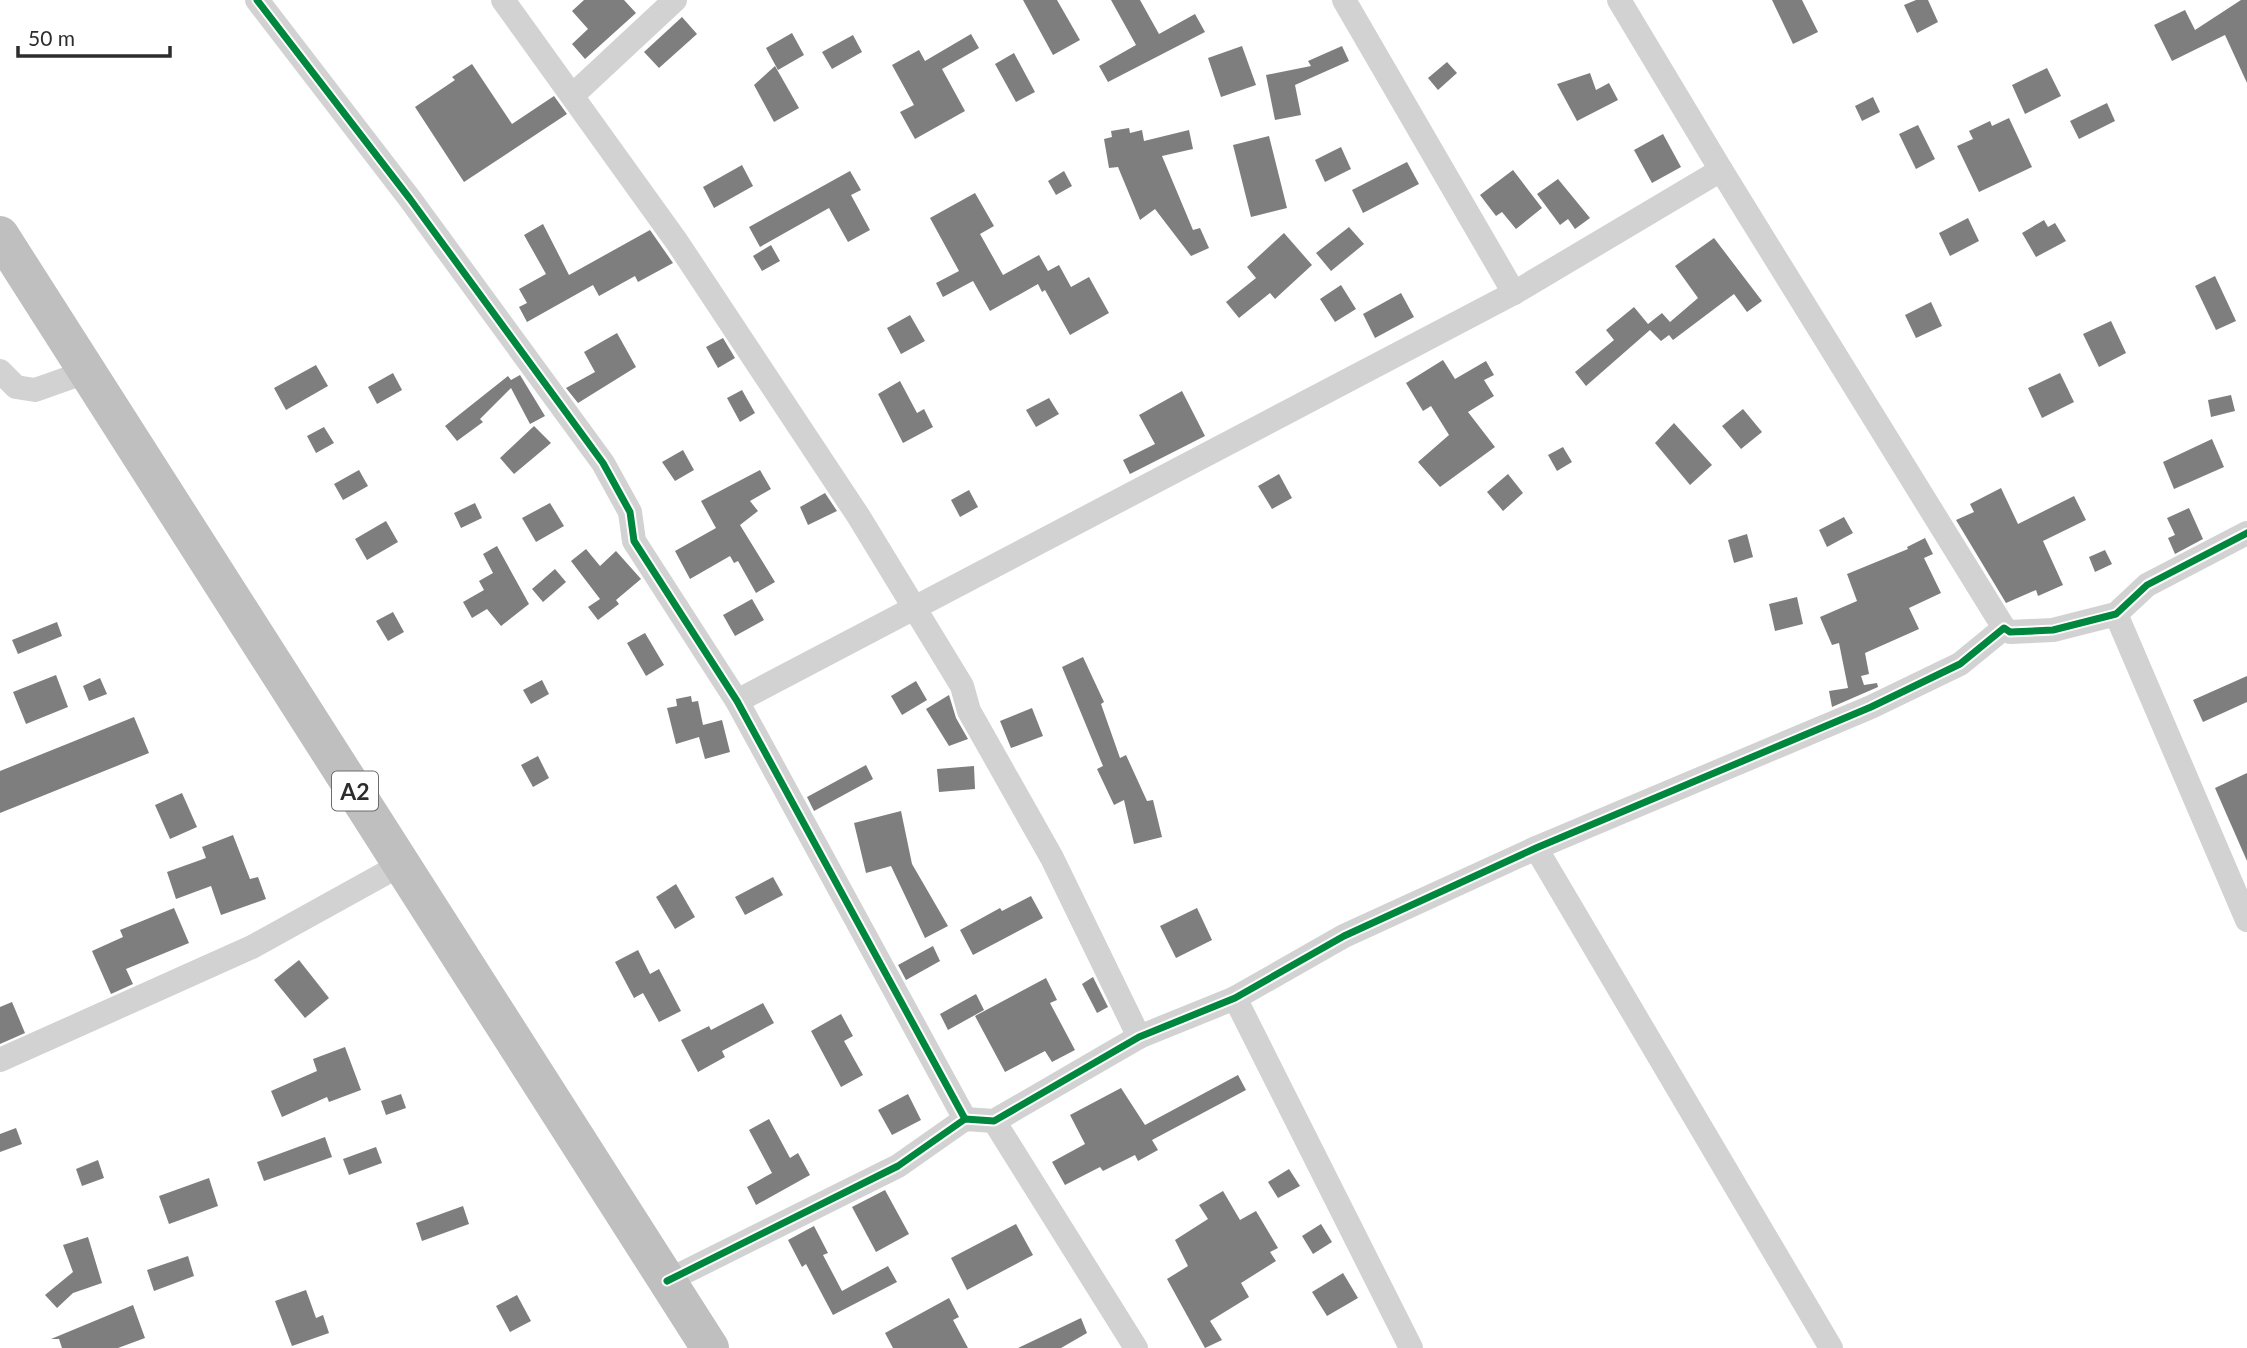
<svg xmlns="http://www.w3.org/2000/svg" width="2247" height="1348" viewBox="0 0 2247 1348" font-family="Lato,sans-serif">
  <rect width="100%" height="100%" fill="#fff"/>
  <g fill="#7e7e7e">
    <polygon points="584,0 624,0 636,13 585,59 572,44 588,29 572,11"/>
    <polygon points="1023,0 1057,0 1080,40 1053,55"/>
    <polygon points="1111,0 1140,0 1159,34 1195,14 1205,32 1108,82 1099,66 1136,45"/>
    <polygon points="1772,0 1802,0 1818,32 1793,44"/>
    <polygon points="1916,0 1928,0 1938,22 1917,33 1904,5"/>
    <polygon points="2241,0 2247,0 2247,83 2225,35 2172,61 2154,25 2185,10 2195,30"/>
    <polygon points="682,17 697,34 659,68 644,52"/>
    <polygon points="792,33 804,55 778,70 766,48"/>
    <polygon points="971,34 979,48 942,69 965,111 915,139 900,112 914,105 892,65 919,50 925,61"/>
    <polygon points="853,35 862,52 832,69 822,52"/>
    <polygon points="1242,46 1256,85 1221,97 1208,58"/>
    <polygon points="1342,46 1349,61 1295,85 1301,115 1275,120 1266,75 1311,66 1308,61"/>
    <polygon points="1014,53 1035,92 1016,102 995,64"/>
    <polygon points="1447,62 1457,73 1438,90 1428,78"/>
    <polygon points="472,64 512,124 554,96 567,114 464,182 415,107 455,80 452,77"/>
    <polygon points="775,66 799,108 774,122 754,85"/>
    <polygon points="2047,68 2061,96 2025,114 2012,85"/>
    <polygon points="1590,73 1596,90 1609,83 1618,100 1577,121 1557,84"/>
    <polygon points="1873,97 1880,112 1862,121 1855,106"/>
    <polygon points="2107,103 2115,121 2079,139 2070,121"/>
    <polygon points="2009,118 2032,167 1979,192 1957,146 1973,139 1969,131 1990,121 1992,126"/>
    <polygon points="1918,125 1935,159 1916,169 1899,134"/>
    <polygon points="1129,128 1130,133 1142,130 1144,141 1189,130 1193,149 1162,156 1193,230 1200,228 1209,248 1191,256 1155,209 1140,220 1118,167 1109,168 1104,139 1112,137 1111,131"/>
    <polygon points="1663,134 1681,167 1652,183 1634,150"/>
    <polygon points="1269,136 1287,208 1251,217 1233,145"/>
    <polygon points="1341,147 1351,169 1325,182 1315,160"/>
    <polygon points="1407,162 1419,184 1363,213 1352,190"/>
    <polygon points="742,165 753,186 714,208 703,187"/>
    <polygon points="1513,170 1542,208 1516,229 1502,212 1496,216 1480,195"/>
    <polygon points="850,171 861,190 851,195 870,230 848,242 829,208 760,247 749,227"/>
    <polygon points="1064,171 1072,186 1056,195 1048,181"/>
    <polygon points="1558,179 1590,218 1575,229 1568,219 1560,225 1537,194"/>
    <polygon points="975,193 994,226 980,234 1003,275 1039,255 1048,271 1059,265 1071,287 1089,277 1109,313 1070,335 1045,290 1042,292 1038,284 990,311 973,281 943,297 936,283 959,271 930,218"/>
    <polygon points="1968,218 1979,241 1950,256 1939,233"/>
    <polygon points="2044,220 2048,227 2055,223 2066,241 2036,257 2022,233"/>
    <polygon points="543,224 569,275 650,230 673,263 638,282 635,276 599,296 593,285 527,322 519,307 527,303 519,289 546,274 524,235"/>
    <polygon points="1349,227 1364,244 1331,271 1316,253"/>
    <polygon points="1284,233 1312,265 1275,299 1270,293 1239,318 1226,302 1256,278 1247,267"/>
    <polygon points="1714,238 1762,301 1747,312 1734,294 1673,340 1669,335 1661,341 1650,330 1586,386 1575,372 1614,340 1606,330 1634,307 1648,324 1662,313 1670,322 1698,298 1675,266"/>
    <polygon points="771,245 780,261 762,271 753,256"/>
    <polygon points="2215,276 2236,321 2216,330 2195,286"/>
    <polygon points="1341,285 1356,309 1335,322 1320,299"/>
    <polygon points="1401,293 1414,317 1375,338 1363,314"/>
    <polygon points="1931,302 1942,326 1916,338 1905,315"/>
    <polygon points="910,315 925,341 901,354 887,328"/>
    <polygon points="2111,321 2126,353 2099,367 2083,334"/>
    <polygon points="617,333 636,367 578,403 566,388 595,372 584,352"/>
    <polygon points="723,338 735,358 718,368 706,347"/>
    <polygon points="1443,360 1455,379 1486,361 1494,375 1484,380 1494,396 1468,412 1495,447 1440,487 1418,462 1449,435 1431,406 1423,411 1406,383"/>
    <polygon points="316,365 328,386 286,410 274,388"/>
    <polygon points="393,373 402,390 377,404 368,387"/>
    <polygon points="2060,373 2074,402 2042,418 2028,388"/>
    <polygon points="520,375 545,416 530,424 511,388 480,419 483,422 457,441 445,426 508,376 511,380"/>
    <polygon points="900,381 917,413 924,409 933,427 903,443 878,394"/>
    <polygon points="742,390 755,413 740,422 727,398"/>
    <polygon points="1182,391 1205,436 1130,474 1123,460 1155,444 1139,415"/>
    <polygon points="2231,395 2235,411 2211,417 2208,400"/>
    <polygon points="1049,398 1059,414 1036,427 1026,410"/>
    <polygon points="1743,409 1762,432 1741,449 1722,426"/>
    <polygon points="1674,423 1712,465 1690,485 1655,443"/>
    <polygon points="534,426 551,443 514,474 500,458"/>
    <polygon points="324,427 334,443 316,453 307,436"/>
    <polygon points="2212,439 2224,467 2174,489 2163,462"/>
    <polygon points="1563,447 1572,462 1557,471 1548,455"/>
    <polygon points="683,450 694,470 675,481 662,462"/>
    <polygon points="359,470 368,486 343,500 334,484"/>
    <polygon points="760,470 771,489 750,501 758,511 740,525 775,582 756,593 738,561 734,563 730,556 690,579 675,551 716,528 701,501"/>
    <polygon points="1279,474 1292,498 1272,509 1258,486"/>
    <polygon points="1508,474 1523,493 1503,511 1487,492"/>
    <polygon points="2001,488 2018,524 2074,496 2086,520 2043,541 2063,585 2038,596 2036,590 2006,603 1956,520 1974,512 1970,504"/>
    <polygon points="969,490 978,507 960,517 951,500"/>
    <polygon points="825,493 837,511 808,525 800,507"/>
    <polygon points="475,503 482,518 461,528 454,513"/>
    <polygon points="550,503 564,526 536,542 522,518"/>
    <polygon points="2189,508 2203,539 2175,554 2168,538 2175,535 2167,518"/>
    <polygon points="1844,517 1853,533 1827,547 1819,530"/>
    <polygon points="386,521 398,542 367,560 355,539"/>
    <polygon points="1747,534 1753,557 1734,563 1728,540"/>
    <polygon points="1925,538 1933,554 1924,558 1941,593 1909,608 1919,629 1865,653 1869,674 1861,676 1864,685 1877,683 1878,687 1832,707 1829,691 1848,688 1839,643 1832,645 1820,617 1857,601 1847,574 1908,549 1907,547"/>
    <polygon points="497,546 529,604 501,626 487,609 472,618 463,602 484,590 479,581 493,573 483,554"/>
    <polygon points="586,549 600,566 616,551 641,579 616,600 619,604 598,620 588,607 600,599 571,561"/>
    <polygon points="2105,550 2112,564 2095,572 2089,557"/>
    <polygon points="555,569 566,582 543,602 532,589"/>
    <polygon points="1797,597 1803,624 1775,631 1769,604"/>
    <polygon points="752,599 764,620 735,636 723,615"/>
    <polygon points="393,612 404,632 388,641 376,621"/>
    <polygon points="57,622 62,636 18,654 12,640"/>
    <polygon points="645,633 664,665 646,676 627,643"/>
    <polygon points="1083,657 1104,702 1101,704 1120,758 1126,755 1147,801 1153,800 1162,837 1134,844 1124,800 1114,805 1097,769 1103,766 1062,667"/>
    <polygon points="56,675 68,707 26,724 13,692"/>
    <polygon points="2247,676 2247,702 2203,722 2193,700"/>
    <polygon points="100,678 107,694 89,701 83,686"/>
    <polygon points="542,680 549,694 531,704 523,690"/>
    <polygon points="916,681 927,700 902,715 891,696"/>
    <polygon points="949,695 956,718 968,739 949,746 926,709"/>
    <polygon points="691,696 692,702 698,701 703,725 722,720 730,752 705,759 699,737 676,744 667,708 677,706 676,699"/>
    <polygon points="1032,708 1043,736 1011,748 1000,721"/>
    <polygon points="134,717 149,753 0,813 0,771"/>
    <polygon points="538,756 549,778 533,787 521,765"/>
    <polygon points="866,765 873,779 814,811 807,797"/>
    <polygon points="974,766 975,789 939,792 937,769"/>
    <polygon points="2247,773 2247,861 2215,788"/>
    <polygon points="182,793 197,827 170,839 155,805"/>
    <polygon points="901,811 912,864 948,926 925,938 891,866 866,873 854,823"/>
    <polygon points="233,835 250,879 258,877 266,899 221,915 211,886 176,899 167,872 206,858 202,847"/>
    <polygon points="773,877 783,895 745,915 735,897"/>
    <polygon points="676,884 695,917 675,929 656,897"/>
    <polygon points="1031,896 1043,918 973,955 960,930 1000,908 1002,911"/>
    <polygon points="174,908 189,943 126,969 133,984 111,994 92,951 123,937 120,930"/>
    <polygon points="1197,908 1212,940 1176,958 1160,926"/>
    <polygon points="933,946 940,961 906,980 898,965"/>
    <polygon points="638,950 650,974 659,969 681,1011 659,1022 643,993 634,998 615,962"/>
    <polygon points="299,960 329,998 305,1018 274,980"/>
    <polygon points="1093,977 1108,1007 1097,1013 1082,984"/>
    <polygon points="1046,978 1057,1000 1050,1003 1075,1050 1052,1062 1045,1051 1005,1072 975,1016"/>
    <polygon points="976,994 984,1010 948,1030 940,1014"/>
    <polygon points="12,1002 25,1033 0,1044 0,1007"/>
    <polygon points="763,1003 774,1023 722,1051 725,1057 698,1072 681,1040 709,1026 711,1030"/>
    <polygon points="841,1014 853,1036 844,1041 863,1075 841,1087 811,1031"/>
    <polygon points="345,1047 361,1090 329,1102 327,1097 282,1117 271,1091 317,1071 313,1059"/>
    <polygon points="1238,1075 1246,1090 1152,1140 1158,1150 1138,1161 1135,1155 1103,1171 1100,1167 1065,1185 1052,1162 1085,1144 1070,1115 1121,1088 1145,1125"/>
    <polygon points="401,1094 406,1108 386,1115 381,1101"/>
    <polygon points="908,1094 921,1120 892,1135 878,1110"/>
    <polygon points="769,1119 790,1158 798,1153 810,1175 756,1205 747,1187 772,1173 749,1130"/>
    <polygon points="16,1128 22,1144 0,1152 0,1134"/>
    <polygon points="325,1137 332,1157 264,1181 257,1162"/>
    <polygon points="376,1147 382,1163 349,1175 343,1159"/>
    <polygon points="98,1160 104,1178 82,1186 76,1169"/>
    <polygon points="1289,1169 1300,1186 1278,1198 1268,1182"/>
    <polygon points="209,1178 218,1206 169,1224 159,1196"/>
    <polygon points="885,1190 909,1234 876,1252 852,1207"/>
    <polygon points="1223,1191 1240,1220 1256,1211 1278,1248 1270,1252 1276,1261 1241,1283 1249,1297 1210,1321 1222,1340 1205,1348 1167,1279 1188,1266 1175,1240 1208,1219 1199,1205"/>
    <polygon points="463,1206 469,1224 422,1241 416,1223"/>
    <polygon points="1016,1224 1033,1255 967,1290 951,1258"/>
    <polygon points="1321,1224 1332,1242 1313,1254 1302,1236"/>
    <polygon points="814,1226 828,1253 823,1255 842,1291 888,1266 897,1282 833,1315 806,1264 802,1267 788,1240"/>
    <polygon points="88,1237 102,1283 73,1293 57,1308 45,1295 73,1272 63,1245"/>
    <polygon points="188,1256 194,1276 154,1291 147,1270"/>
    <polygon points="1343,1273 1358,1298 1327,1316 1312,1292"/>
    <polygon points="306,1290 316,1318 323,1315 329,1333 292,1346 275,1301"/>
    <polygon points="517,1295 531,1321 510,1332 496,1306"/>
    <polygon points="949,1298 959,1317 953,1320 968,1348 893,1348 885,1333"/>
    <polygon points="133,1305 145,1338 118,1348 62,1348 59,1339 51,1339"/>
    <polygon points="1081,1318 1087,1333 1061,1348 1018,1348"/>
  </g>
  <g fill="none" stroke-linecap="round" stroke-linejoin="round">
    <g stroke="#d2d2d2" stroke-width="24">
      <polyline points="257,0 410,199 603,463 630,512 634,541 737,701 965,1119"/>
      <polyline points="503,0 677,242 859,517 962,686 969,711 1052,858 1139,1037"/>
      <polyline points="1344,0 1514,293"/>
      <polyline points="1619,0 1721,170 2004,628"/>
      <polyline points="573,95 675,0"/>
      <polyline points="0,371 16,387 35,390 86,372"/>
      <polyline points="2116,614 2247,920"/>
      <polyline points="737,701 1514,293 1721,170"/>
      <polyline points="1536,848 1831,1348"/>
      <polyline points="1235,998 1411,1348"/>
      <polyline points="0,1060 252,947 402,864"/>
      <polyline points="994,1121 1136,1348"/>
      <polyline points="667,1281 898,1166 965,1119 994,1121 1139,1037 1235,998 1344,936 1536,848 1871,707 1960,664 2004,628 2010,632 2053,630 2116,614 2147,585 2247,533"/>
    </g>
    <polyline stroke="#bfbfbf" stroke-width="38" points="0,235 710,1348"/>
    <defs>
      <g id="cycleway">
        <polyline points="257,0 410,199 603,463 630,512 634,541 737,701 965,1119"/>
        <polyline points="667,1281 898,1166 965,1119 994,1121 1139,1037 1235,998 1344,936 1536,848 1871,707 1960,664 2004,628 2010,632 2053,630 2116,614 2147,585 2247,533"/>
      </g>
    </defs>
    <use href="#cycleway" stroke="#fff" stroke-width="11"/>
    <use href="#cycleway" stroke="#00873e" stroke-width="7"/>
  </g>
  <g text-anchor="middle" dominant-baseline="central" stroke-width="7" stroke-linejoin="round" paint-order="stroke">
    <rect fill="#fff" stroke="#6c6c6c" stroke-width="2" x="332" y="771.5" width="46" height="39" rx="5"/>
    <g font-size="23" font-weight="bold" fill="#2d2d2d">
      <text x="355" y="791">A2</text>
    </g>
  </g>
  <path d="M18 46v10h152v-10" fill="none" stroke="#2d2d2d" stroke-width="3.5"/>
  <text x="28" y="46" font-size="21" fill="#2d2d2d" stroke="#ffffff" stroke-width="5" paint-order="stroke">50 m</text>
</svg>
